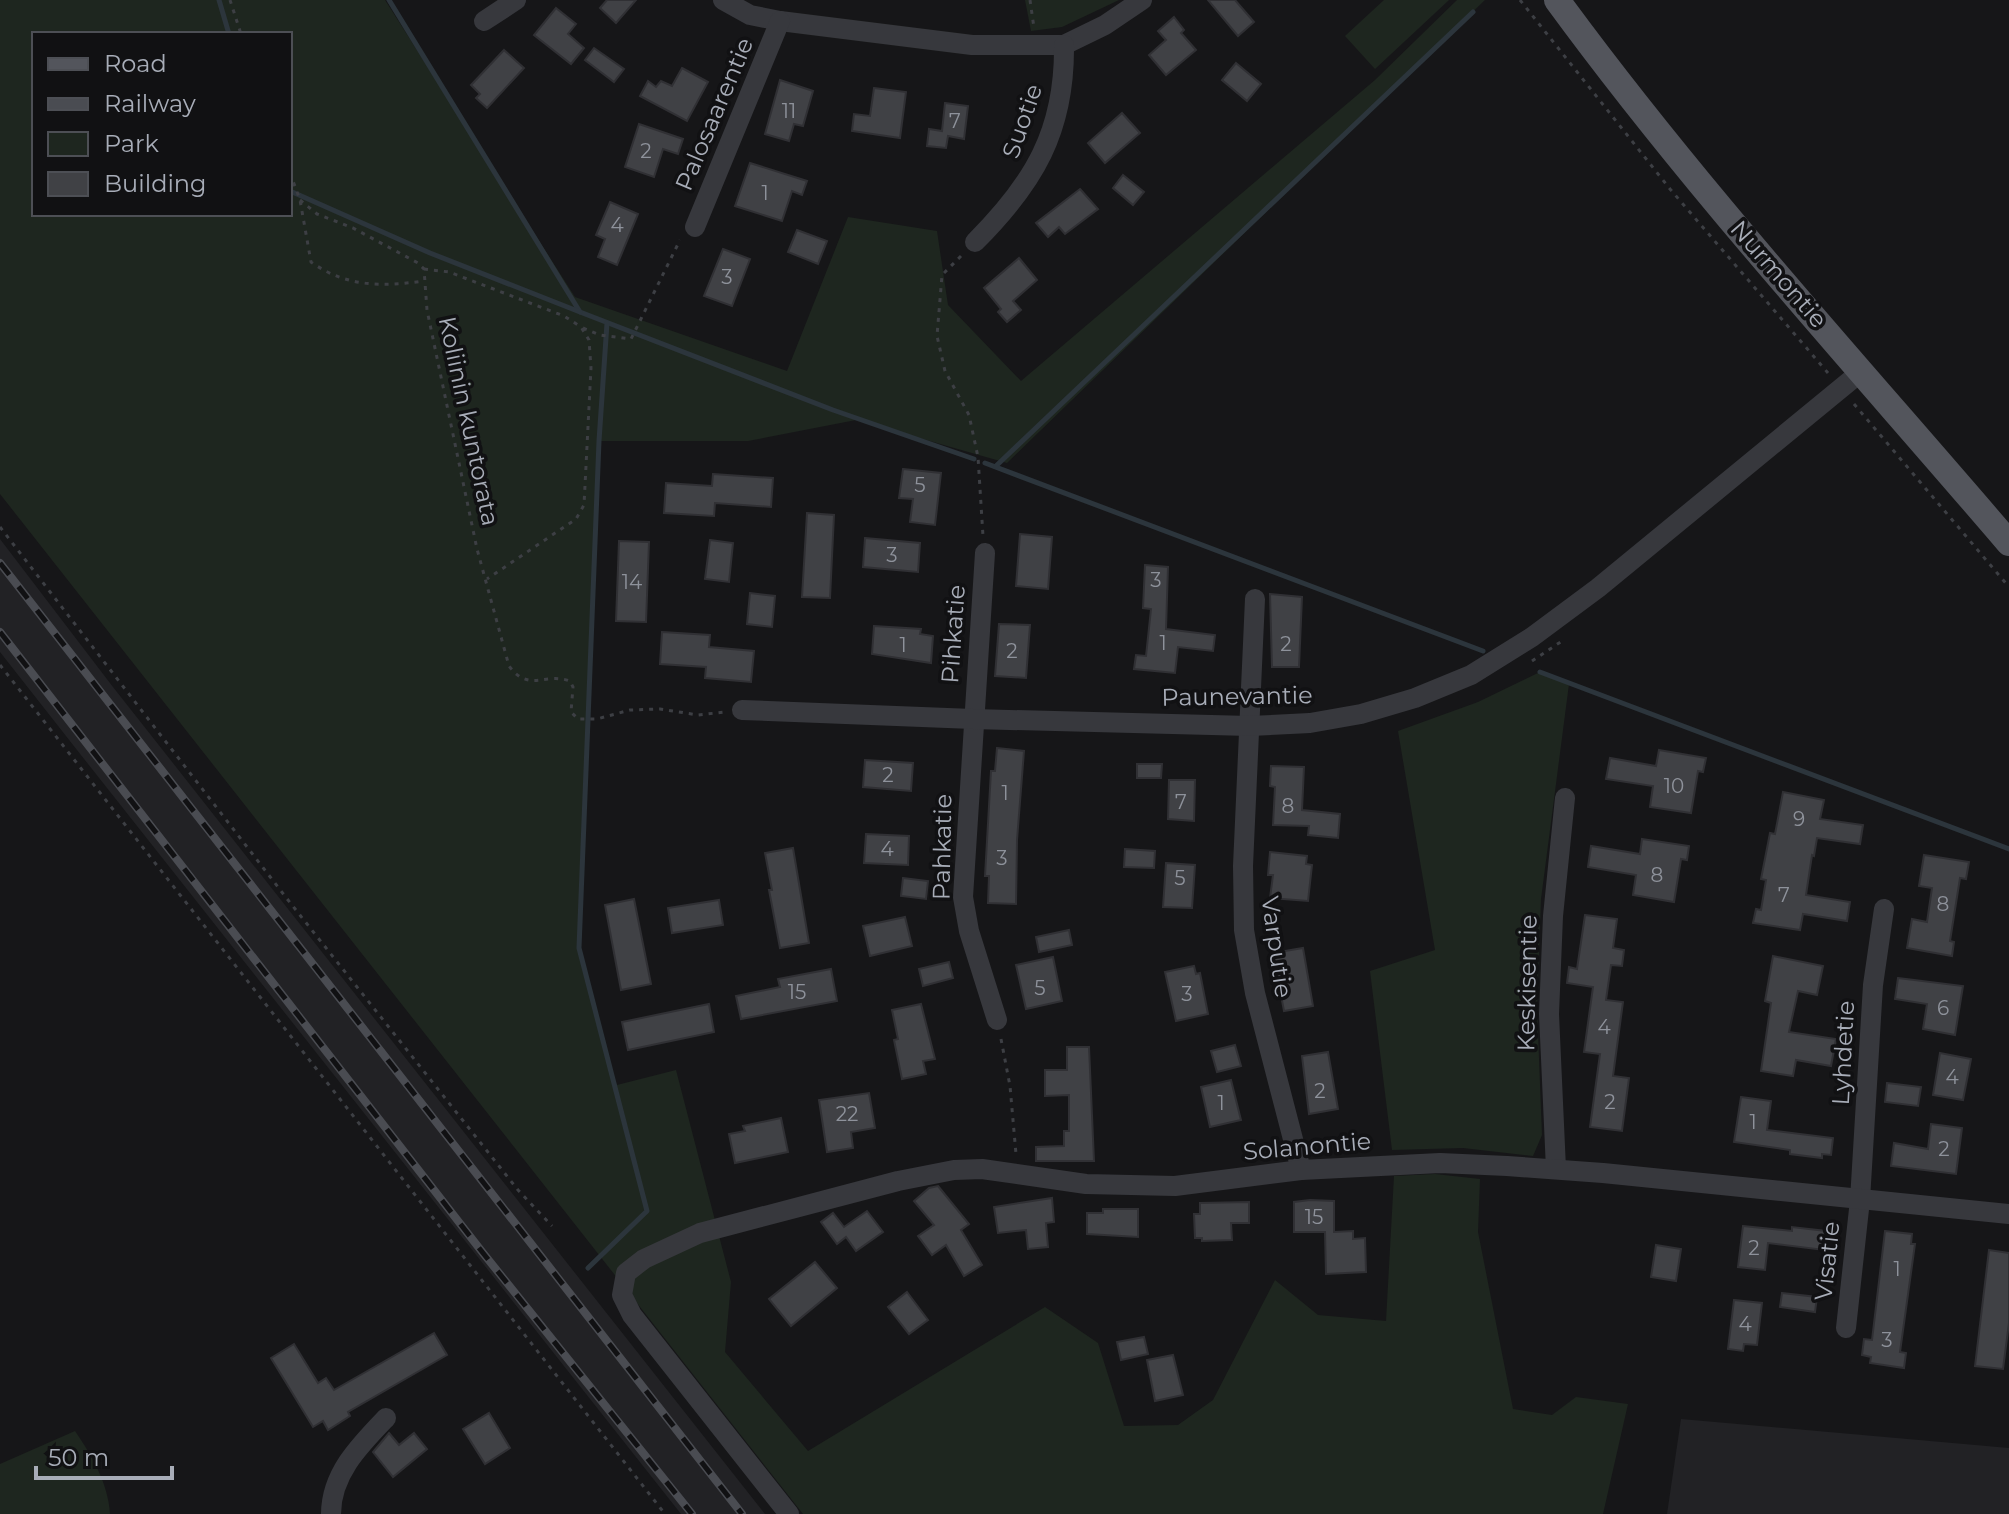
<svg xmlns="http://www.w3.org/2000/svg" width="2009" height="1514" viewBox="0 0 2009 1514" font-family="Montserrat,sans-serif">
  <rect width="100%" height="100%" fill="#161618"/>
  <g fill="#222225">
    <polygon points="0,539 113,687 765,1514 681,1514 77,750 0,652"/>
    <polygon points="1681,1419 2009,1448 2009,1514 1667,1514"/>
  </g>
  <g fill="#1e261f" fill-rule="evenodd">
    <path d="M0 0H385L575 297 787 371 848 217 937 231 948 305 1021 381 1375 80 1457 0H1485L1007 463 856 420 748 441H599L579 948 613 1086 676 1070 731 1282 725 1352 808 1451 1045 1307 1098 1343 1124 1426 1178 1425 1213 1400 1275 1280 1318 1315 1386 1321 1394 1176 1435 1174 1480 1179 1478 1232 1513 1409 1552 1415 1576 1397 1628 1404 1603 1514H803L0 494ZM34 34H290V214H34Z"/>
    <polygon points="1025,0 1119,0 1062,27 1031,31"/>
    <polygon points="1384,0 1449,0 1375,69 1345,36"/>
    <polygon points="1540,672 1569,684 1541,899 1537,1007 1542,1135 1533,1156 1463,1148 1392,1150 1370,971 1435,950 1398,731 1478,702"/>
    <path d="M75 1431C92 1456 108 1483 110 1514H0V1464Z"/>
  </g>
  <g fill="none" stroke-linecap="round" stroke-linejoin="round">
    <g stroke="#2c353c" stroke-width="5">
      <polyline points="219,0 229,34"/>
      <polyline points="389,0 580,312 833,410 974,459"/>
      <polyline points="290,191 430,253 580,312"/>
      <polyline points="985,463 1483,651"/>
      <polyline points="996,466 1473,12"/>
      <polyline points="1540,672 2009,849"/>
      <polyline points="588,1268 647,1211 579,948 599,441 607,323"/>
    </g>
  </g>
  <g fill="#404145" stroke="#303034" stroke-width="2">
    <polygon points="607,0 636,0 616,23 600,8"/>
    <polygon points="1208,0 1235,0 1254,22 1238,36"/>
    <polygon points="556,8 576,24 568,34 584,48 571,64 534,35"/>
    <polygon points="1174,17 1184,30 1181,33 1196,50 1166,75 1149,55 1166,40 1158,31"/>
    <polygon points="594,48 624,69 614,82 585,60"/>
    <polygon points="504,50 524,68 487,108 476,98 480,94 471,85"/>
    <polygon points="1236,63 1261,84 1247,101 1222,80"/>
    <polygon points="682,68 708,82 687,121 640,96 648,81 656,87 661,81 672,86"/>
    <polygon points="780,80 813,91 803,126 794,124 789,141 765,134"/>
    <polygon points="874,88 906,92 900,138 852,131 854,114 870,116"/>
    <polygon points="945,103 968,106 964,139 948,136 946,148 927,146 929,129 942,131"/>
    <polygon points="1122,113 1140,133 1105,163 1088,143"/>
    <polygon points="639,124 683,139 678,154 663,149 654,177 625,167"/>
    <polygon points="750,163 807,181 802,195 792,191 782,221 735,206"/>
    <polygon points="1123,175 1144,192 1133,205 1113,188"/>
    <polygon points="1080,189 1098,209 1065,234 1059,227 1048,237 1036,223"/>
    <polygon points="610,202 638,214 617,265 598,257 605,239 596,235"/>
    <polygon points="797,230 827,241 818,264 788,252"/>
    <polygon points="723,249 750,259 732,306 704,296"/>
    <polygon points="1019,258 1037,280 1013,301 1021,310 1007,322 998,312 1001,309 984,288"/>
    <polygon points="903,469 941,473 935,525 910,522 913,499 899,498"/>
    <polygon points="713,474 773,478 771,507 715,503 714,516 664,513 666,483 712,486"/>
    <polygon points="807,513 834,515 830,598 802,597"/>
    <polygon points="1020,534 1052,537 1048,589 1016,586"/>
    <polygon points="865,538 920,543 918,572 863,567"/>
    <polygon points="710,540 733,543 729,582 705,579"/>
    <polygon points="619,541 649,542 646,622 616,621"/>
    <polygon points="1145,565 1168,567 1166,629 1215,635 1213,651 1178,647 1175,673 1134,669 1136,655 1146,656 1151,609 1143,608"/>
    <polygon points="750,593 775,596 772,627 747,624"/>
    <polygon points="1270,594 1302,597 1299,667 1272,667"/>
    <polygon points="999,624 1030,625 1026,678 995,676"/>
    <polygon points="874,626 921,629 920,634 933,636 931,663 872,654"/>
    <polygon points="662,632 710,635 709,647 754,651 751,682 705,678 706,667 660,664"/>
    <polygon points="997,748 1024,751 1017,840 1016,904 988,903 989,876 985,876 991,771 995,771"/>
    <polygon points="1659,750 1706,758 1703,772 1698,771 1691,813 1650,807 1653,786 1606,779 1610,758 1656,766"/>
    <polygon points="865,760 913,763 911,791 863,787"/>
    <polygon points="1137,764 1162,764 1161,778 1137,778"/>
    <polygon points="1271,766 1304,767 1302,810 1340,814 1338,838 1308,835 1309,826 1273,825 1275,787 1270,786"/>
    <polygon points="1169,780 1195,780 1194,821 1168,819"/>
    <polygon points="1783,792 1824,800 1820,819 1863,825 1860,844 1817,838 1814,856 1812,855 1806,895 1850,902 1847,921 1803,914 1800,930 1753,923 1756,909 1761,910 1766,880 1761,879 1770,833 1775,834"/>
    <polygon points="866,834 909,836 908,865 864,863"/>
    <polygon points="1642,839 1689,846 1687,860 1681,859 1674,902 1633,895 1636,875 1588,867 1591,846 1640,854"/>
    <polygon points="793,848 809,943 780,948 769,890 772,890 765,853"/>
    <polygon points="1125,849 1155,851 1154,868 1124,867"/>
    <polygon points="1270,852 1307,856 1306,864 1312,865 1308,901 1270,898 1273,875 1268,875"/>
    <polygon points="1924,855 1969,862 1966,879 1960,878 1950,941 1954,942 1952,956 1907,948 1912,919 1927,922 1932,888 1919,886"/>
    <polygon points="1166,863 1195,865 1192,908 1163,907"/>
    <polygon points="903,878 928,881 926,899 901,896"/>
    <polygon points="634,899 651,984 621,990 605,905"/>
    <polygon points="719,900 723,925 672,933 668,908"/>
    <polygon points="1585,915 1617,919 1613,948 1624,950 1622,966 1611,965 1606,1000 1623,1002 1613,1076 1629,1078 1622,1131 1590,1127 1600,1054 1584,1052 1593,987 1567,983 1569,967 1577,969"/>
    <polygon points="905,917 912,946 870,956 863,926"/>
    <polygon points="1069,930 1072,945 1039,952 1036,937"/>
    <polygon points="1303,948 1313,1006 1284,1011 1273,953"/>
    <polygon points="1773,956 1823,966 1817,995 1798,991 1789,1032 1836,1039 1831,1066 1796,1060 1793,1076 1761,1071 1771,1003 1765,1001"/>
    <polygon points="1053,957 1062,1001 1026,1009 1016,965"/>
    <polygon points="949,962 953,978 923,986 919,969"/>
    <polygon points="1194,966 1196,974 1200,973 1208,1014 1176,1021 1165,972"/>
    <polygon points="831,969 837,1001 741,1019 736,996 780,987 778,979"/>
    <polygon points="1898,978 1963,986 1955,1035 1923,1029 1927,1004 1895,999"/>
    <polygon points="709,1004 714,1032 628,1050 622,1022"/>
    <polygon points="921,1004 935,1059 923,1061 926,1074 902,1079 894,1040 898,1039 892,1010"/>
    <polygon points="1235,1045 1241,1066 1217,1072 1211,1051"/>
    <polygon points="1067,1047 1089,1047 1094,1161 1036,1161 1036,1147 1064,1146 1064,1131 1069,1131 1069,1095 1045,1096 1045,1070 1067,1070"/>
    <polygon points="1328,1052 1338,1109 1309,1114 1302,1056"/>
    <polygon points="1940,1053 1971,1059 1963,1100 1933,1095"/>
    <polygon points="1231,1080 1241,1120 1210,1127 1201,1087"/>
    <polygon points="1887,1083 1921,1087 1918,1106 1885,1102"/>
    <polygon points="869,1093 875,1128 851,1132 853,1148 827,1152 819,1100"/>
    <polygon points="1741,1097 1771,1101 1767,1130 1833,1138 1831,1155 1822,1154 1822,1158 1790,1154 1790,1150 1734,1142"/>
    <polygon points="781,1118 788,1152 735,1163 729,1134 745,1131 743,1126"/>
    <polygon points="1931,1124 1962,1128 1956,1174 1891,1166 1894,1143 1928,1149"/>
    <polygon points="938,1186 969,1224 961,1230 982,1265 964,1276 946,1245 932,1255 918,1236 934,1225 914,1201 929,1188"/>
    <polygon points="1052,1198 1054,1222 1046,1223 1048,1247 1028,1249 1026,1230 998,1233 994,1207"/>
    <polygon points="1310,1200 1334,1201 1334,1232 1353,1231 1353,1239 1365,1238 1366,1272 1326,1274 1325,1232 1294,1232 1294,1202"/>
    <polygon points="1249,1202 1249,1223 1231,1223 1232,1240 1202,1241 1202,1238 1195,1238 1194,1214 1200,1214 1200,1203"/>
    <polygon points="1103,1209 1138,1209 1138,1237 1087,1234 1087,1213 1103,1213"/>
    <polygon points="867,1211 883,1232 856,1251 846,1237 837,1244 821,1222 833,1213 844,1227"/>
    <polygon points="1743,1226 1792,1231 1792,1227 1826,1231 1824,1250 1768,1243 1765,1270 1738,1267"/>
    <polygon points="1885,1231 1912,1234 1911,1244 1915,1244 1900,1352 1906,1353 1904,1368 1870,1363 1871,1357 1862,1355 1864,1339 1872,1340"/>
    <polygon points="1656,1245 1681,1249 1676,1281 1651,1277"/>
    <polygon points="1989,1250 2009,1253 2009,1323 2003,1369 1975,1366"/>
    <polygon points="815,1262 837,1288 791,1326 769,1299"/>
    <polygon points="907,1292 928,1320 909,1334 888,1307"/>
    <polygon points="1782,1293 1817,1297 1815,1312 1780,1307"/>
    <polygon points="1734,1300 1762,1303 1757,1345 1744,1344 1743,1351 1728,1349"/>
    <polygon points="434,1333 447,1355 348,1412 350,1416 328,1430 323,1421 313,1427 271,1358 294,1344 318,1383 326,1378 334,1390"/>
    <polygon points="1144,1337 1148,1354 1121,1360 1117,1342"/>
    <polygon points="1173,1355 1183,1395 1155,1401 1147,1360"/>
    <polygon points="489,1413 510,1448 485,1464 463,1429"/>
    <polygon points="389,1433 399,1445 414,1433 427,1449 393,1477 373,1452"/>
  </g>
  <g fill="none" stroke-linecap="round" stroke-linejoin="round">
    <g stroke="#3d3f44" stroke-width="3" stroke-dasharray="4 6" stroke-linecap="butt">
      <polyline points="230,0 241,34"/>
      <polyline points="1030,0 1034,28"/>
      <polyline points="1520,0 1670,189 1828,373"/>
      <path d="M290 173 300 200 311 262C346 287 382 287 423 281"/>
      <path d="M300 200 317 214 353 228 418 263 424 269 427 310 477 549 509 666C529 693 544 672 570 681L573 687 571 712 578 719H597L630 710 660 709 698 715 725 712"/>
      <polyline points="961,256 942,275 937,336 945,371 969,415 978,457 983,536"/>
      <polyline points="424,269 449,272 564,316 581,327 589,340 591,368 584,505 576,519 487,579"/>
      <polyline points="583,328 600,335 631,339 680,240"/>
      <polyline points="1854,404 2009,587"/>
      <polyline points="0,527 288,900 518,1190 552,1226"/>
      <polyline points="1532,661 1562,641"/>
      <polyline points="0,665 665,1514"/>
      <polyline points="1001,1039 1010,1086 1016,1154"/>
    </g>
    <g stroke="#37383d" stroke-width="20">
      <polyline points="723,0 750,15 780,21 972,45 1064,45 1105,25 1142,0"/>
      <polyline points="484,21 516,0"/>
      <polyline points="695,227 780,21"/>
      <path d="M975 242C1034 183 1065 131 1064 45"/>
      <polyline points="985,553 963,897 969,931 997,1020"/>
      <polyline points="1255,599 1243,866 1244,930 1255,993 1301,1170"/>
      <polyline points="742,710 973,719 1250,726 1310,723 1361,714 1415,698 1471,675 1532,637 1598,588 1862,371"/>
      <polyline points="1556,1169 1549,1014 1553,916 1565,798"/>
      <polyline points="1846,1328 1860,1200 1873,985 1884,909"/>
      <path d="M331 1514C331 1474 360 1445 386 1418"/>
      <polyline points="789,1514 632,1315 622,1295 626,1273 644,1259 700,1233 898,1181 954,1170 982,1169 1086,1184 1175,1186 1301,1170 1440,1163 1507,1166 1603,1173 2009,1214"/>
    </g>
    <path stroke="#53555c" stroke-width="26" d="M1557 0C1696 190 1856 364 2009 543"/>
    <defs>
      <g id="rail">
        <polyline points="0,563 742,1514"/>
        <polyline points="0,632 483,1253 692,1514"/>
      </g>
    </defs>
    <use href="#rail" stroke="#4a4c52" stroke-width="8"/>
    <use href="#rail" stroke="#111113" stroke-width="5" stroke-dasharray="15" stroke-linecap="butt"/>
  </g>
  <g text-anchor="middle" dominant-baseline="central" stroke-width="7" stroke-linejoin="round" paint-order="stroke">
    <g font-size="20" fill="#8e929b">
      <text x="789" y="111">11</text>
      <text x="955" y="121">7</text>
      <text x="646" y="151">2</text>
      <text x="765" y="193">1</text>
      <text x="617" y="225">4</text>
      <text x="727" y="277">3</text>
      <text x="920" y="485">5</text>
      <text x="892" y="555">3</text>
      <text x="1156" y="580">3</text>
      <text x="632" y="582">14</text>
      <text x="1163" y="643">1</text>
      <text x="1286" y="644">2</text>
      <text x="903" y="645">1</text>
      <text x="1012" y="651">2</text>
      <text x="888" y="775">2</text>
      <text x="1674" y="786">10</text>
      <text x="1005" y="793">1</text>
      <text x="1181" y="802">7</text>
      <text x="1288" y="806">8</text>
      <text x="1799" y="819">9</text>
      <text x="887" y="849">4</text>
      <text x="1002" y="858">3</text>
      <text x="1657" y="875">8</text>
      <text x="1180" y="878">5</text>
      <text x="1784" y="895">7</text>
      <text x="1943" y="904">8</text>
      <text x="1040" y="988">5</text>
      <text x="797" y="992">15</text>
      <text x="1187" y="994">3</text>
      <text x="1943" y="1008">6</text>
      <text x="1604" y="1027">4</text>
      <text x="1952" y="1077">4</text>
      <text x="1320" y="1091">2</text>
      <text x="1610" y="1102">2</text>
      <text x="1221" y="1103">1</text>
      <text x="847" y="1114">22</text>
      <text x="1753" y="1122">1</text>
      <text x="1944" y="1149">2</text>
      <text x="1314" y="1217">15</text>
      <text x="1754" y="1248">2</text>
      <text x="1897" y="1269">1</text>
      <text x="1745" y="1324">4</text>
      <text x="1887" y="1340">3</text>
    </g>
    <g font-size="24" fill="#a8adb8" stroke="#111113">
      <text transform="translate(714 114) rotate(-67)">Palosaarentie</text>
      <text transform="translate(1022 121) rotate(-71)">Suotie</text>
      <text transform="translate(1779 274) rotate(49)">Nurmontie</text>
      <text transform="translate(469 421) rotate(78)">Koliinin kuntorata</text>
      <text transform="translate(953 634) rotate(-86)">Pihkatie</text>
      <text transform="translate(1237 696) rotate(-1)">Paunevantie</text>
      <text transform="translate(942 847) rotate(-89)">Pahkatie</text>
      <text transform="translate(1277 947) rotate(82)">Varputie</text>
      <text transform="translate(1527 983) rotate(-89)">Keskisentie</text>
      <text transform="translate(1843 1053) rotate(-87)">Lyhdetie</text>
      <text transform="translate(1307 1146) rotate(-5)">Solanontie</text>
      <text transform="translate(1827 1261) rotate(-84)">Visatie</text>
    </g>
  </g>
  <rect x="32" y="32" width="260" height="184" fill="#111113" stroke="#4d4f55" stroke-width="2"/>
  <rect x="48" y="58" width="40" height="12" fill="#53555c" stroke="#4d4f55" stroke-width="2"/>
  <text x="104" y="72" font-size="24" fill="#a8adb8">Road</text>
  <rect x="48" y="98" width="40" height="12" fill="#4a4c52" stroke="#4d4f55" stroke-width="2"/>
  <text x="104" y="112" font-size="24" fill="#a8adb8">Railway</text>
  <rect x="48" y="132" width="40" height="24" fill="#1e261f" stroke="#4d4f55" stroke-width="2"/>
  <text x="104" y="152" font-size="24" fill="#a8adb8">Park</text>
  <rect x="48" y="172" width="40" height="24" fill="#404145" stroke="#4d4f55" stroke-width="2"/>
  <text x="104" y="192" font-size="24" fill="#a8adb8">Building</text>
  <path d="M36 1466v12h136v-12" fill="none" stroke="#a8adb8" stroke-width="4"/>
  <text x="48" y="1466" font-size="24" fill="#a8adb8" stroke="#111113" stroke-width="6" paint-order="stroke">50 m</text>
</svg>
